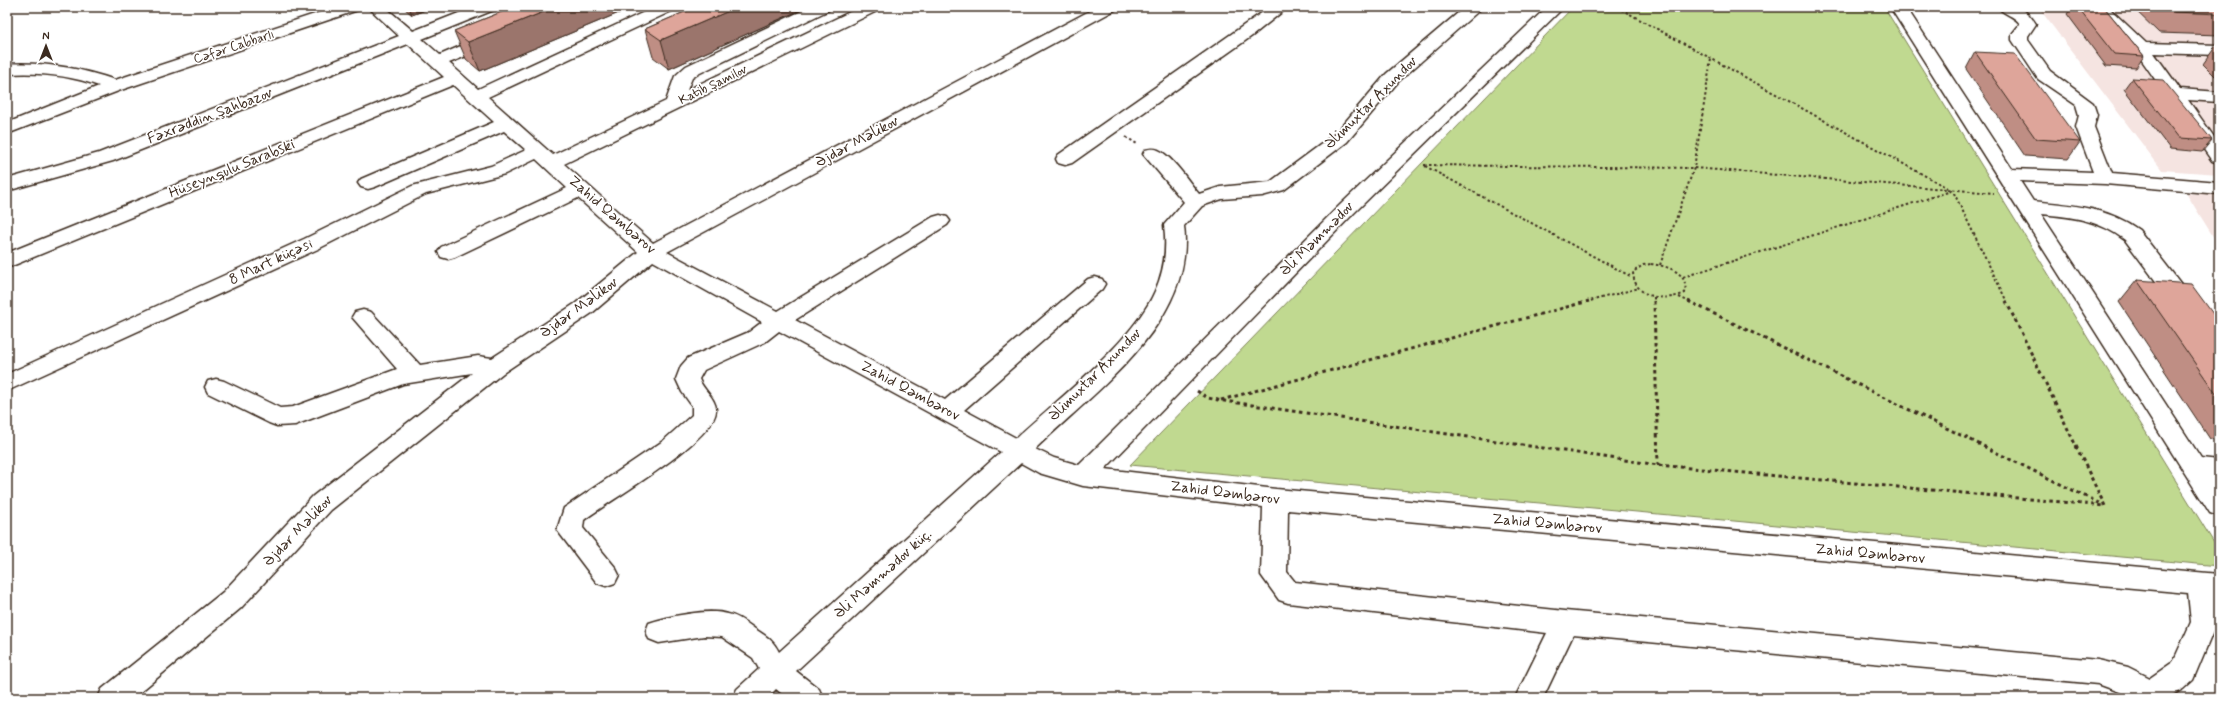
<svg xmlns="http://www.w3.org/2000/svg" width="2226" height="705" viewBox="0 0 2226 705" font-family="Mynerve,sans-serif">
  <rect width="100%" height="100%" fill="#fff"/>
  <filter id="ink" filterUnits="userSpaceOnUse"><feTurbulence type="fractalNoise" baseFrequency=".025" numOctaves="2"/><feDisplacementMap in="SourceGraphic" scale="8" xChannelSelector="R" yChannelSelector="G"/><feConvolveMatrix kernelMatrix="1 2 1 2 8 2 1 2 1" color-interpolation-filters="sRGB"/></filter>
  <g filter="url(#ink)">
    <g fill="#f5e4e1">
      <polygon points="2038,7 2219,7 2219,174 2162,170"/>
      <polygon points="2186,193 2219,195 2219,246"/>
    </g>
    <polygon fill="#c0d990" stroke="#7e8257" points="1573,7 1884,7 2219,551 2219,566 1130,465"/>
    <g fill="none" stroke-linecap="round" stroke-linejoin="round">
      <defs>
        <g id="minor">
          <path d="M336 7H360L358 10 121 90 7 134V123L99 86C70 75 38 72 7 74V64C44 62 80 68 115 80Z"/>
          <path d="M368 7H385L413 31 474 7H496L494 10 422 39 440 55 484 36H496L498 40 496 44 449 63 478 89 655 7H676L674 10 488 97 553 155 666 101 675 76 686 66 810 7H831L829 10 698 74 692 78 687 90 860 7H881L879 10 564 164 653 243 1097 7H1117L1115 10 667 252 778 311 933 217 940 215 947 217 950 221 947 225 795 320 945 400 1088 279 1095 277 1102 279 1105 284 1102 289 964 410 1016 438C1058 399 1133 342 1155 291 1165 269 1167 248 1164 225L1184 202 1143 154 1145 150C1150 149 1153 148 1158 150 1172 156 1189 182 1199 194L1220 187 1270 182 1335 134 1386 74 1465 7H1483L1398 82 1347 142 1284 190 1262 196 1222 199 1202 206 1184 226C1196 321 1096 390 1035 449L1054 458 1079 465 1340 205 1547 7H1564L1354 213 1105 469 1276 489 2219 574V596H2215L2217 622 2193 680 2183 689 2167 698H2127L2128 695 2098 684 1573 635 1543 698H1515L1547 633 1288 603 1279 600 1261 575 1263 507 1083 486 1039 473 1021 463 796 671 819 689 823 698H787L776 689 767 698H733L737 689 759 669 753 658 722 637 704 636 659 643 649 639 646 631 649 623C669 616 708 608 728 614 738 616 747 623 755 629 766 636 773 640 779 652L1001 452 779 331 765 342 704 370 699 379C703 390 717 399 716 411 714 441 610 500 584 520L583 528 615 567 619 575 615 583 606 586 597 583 557 530 564 508 663 441 692 415V406L682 392 676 379 681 366 688 358 749 332 762 322 653 261 592 313 503 373 331 510 241 608 133 698H98L102 689 223 592 313 496 472 373 403 384 295 425 277 426 269 423 208 393 205 387 208 381 216 379 224 381 280 408 293 407 397 369 352 317 355 312 363 310 371 312 420 365 478 356 492 358 576 303 638 252 578 198 455 257 448 259 441 257 438 252 441 247 567 188 536 159 505 174 426 194 318 249 7 391V374L304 239 412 186 491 166 526 150 504 131 375 187 368 189 361 187 358 183 361 179 494 122 453 85 7 268V253L444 77 408 44 113 161 7 191V179L99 153 399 36ZM1288 510 2188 593 2191 622 2173 662 2150 678 2128 667 2098 660 1565 611 1295 582 1287 572Z"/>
          <polygon points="1270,7 1288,7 1252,36 1072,163 1065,165 1058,163 1056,159 1058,155"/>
          <path d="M1890 7H1906L2012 169 2093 172 2076 127 2079 115 2076 105 2038 79 2012 40V34L2020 24C2014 15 2004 15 1998 7 2019 7 2024 6 2036 24L2028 36V40L2050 71 2093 103 2097 115 2094 127 2112 173 2219 182V194L2105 184 2020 181 2033 201C2071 205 2107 207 2139 230L2219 333V357L2211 355 2125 240C2099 220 2073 217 2041 214L2201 458 2219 460V478H2214L2219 486V516L2210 513Z"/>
          <polygon points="2091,7 2108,7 2146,43 2219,45 2219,55 2154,53 2180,89 2219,92 2219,102 2188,100 2219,144 2219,163 2212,161 2136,52"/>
        </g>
      </defs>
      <use href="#minor" stroke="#3b2a1e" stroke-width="3"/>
      <g stroke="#3b2a1e" stroke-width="2" stroke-dasharray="2.5 2.5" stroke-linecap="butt">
        <polyline points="1617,7 1953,191 2007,302"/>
        <polyline points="1126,137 1137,144"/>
        <polyline points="1424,165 1694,168 1994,193"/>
        <polyline points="1425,166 1632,277"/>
        <path d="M1651 264C1668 266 1689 272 1685 293 1665 302 1634 299 1633 272L1643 265Z"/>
        <polyline points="1660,265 1694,168 1711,59"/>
        <polyline points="1683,277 1951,191"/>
        <polyline points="1654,297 1654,302"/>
        <polyline points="1679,297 1690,302"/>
        <polyline points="1586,302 1639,288"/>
      </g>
      <g stroke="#3b2a1e" stroke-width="3" stroke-dasharray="3.5 3.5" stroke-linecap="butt">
        <polyline points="1654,301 1658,465"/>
        <polyline points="1688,301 2103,505"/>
        <polyline points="2006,301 2105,506"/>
        <polyline points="1197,391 1208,398 1218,400 1658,465 2105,506"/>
        <polyline points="1221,400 1589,301"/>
      </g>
      <use href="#minor" fill="#fff" fill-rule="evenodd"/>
    </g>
    <g fill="#bf8e84" stroke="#3b2a1e">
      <polygon points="403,7 433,7 412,15"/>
      <polygon points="514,7 633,7 480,71 466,59 454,31"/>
      <polygon points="696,7 807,7 669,69 653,57 645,29"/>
      <polygon points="2072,7 2104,7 2144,56 2136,68 2106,66 2067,14"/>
      <polygon points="2132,7 2219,7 2219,35 2159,33"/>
      <polygon points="2218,43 2219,43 2219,80 2203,64"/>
      <polygon points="1975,52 2080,142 2068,159 2025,156 1966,69"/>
      <polygon points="2132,78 2212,140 2202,152 2170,149 2124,89"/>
      <polygon points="2137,280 2219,322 2219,439 2210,439 2119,302"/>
    </g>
    <g fill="#9b746c" stroke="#3b2a1e">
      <polygon points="409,7 433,7 412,15"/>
      <polygon points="556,7 633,7 480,71 468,42"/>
      <polygon points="738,7 807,7 669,69 661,40"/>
    </g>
    <g fill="#dea59a" stroke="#3b2a1e">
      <polygon points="514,7 556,7 468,42 454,31"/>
      <polygon points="696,7 738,7 661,40 645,29"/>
      <polygon points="2077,7 2104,7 2144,56 2114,54"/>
      <polygon points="2168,7 2219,7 2219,14 2174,12"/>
      <polygon points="1975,52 2015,54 2080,142 2036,139"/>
      <polygon points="2132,78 2163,80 2212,140 2179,138"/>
      <polygon points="2137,280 2191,284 2219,322 2219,398"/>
    </g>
  </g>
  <g text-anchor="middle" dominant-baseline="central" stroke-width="3.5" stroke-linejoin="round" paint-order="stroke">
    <g font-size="13" fill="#3b2a1e" stroke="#fff">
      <text transform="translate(234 47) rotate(-18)">Cəfər Cabbarlı</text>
      <text transform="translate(713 85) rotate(-26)">Katib Şamilov</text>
    </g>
    <g font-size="15" fill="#3b2a1e" stroke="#fff">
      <text transform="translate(1371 103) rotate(-45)">Əlimuxtar Axundov</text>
      <text transform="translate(210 116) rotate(-21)">Fəxrəddin Şahbazov</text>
      <text transform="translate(857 142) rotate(-28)">Əjdər Məlikov</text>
      <text transform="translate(232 169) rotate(-22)">Hüseynqulu Sarabski</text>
      <text transform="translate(612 215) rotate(41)">Zahid Qəmbərov</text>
      <text transform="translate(1317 239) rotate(-45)">Əli Məmmədov</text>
      <text transform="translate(271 262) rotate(-25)">8 Mart küçəsi</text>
      <text transform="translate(579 308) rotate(-36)">Əjdər Məlikov</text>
      <text transform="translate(1095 375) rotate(-45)">Əlimuxtar Axundov</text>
      <text transform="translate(910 391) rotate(28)">Zahid Qəmbərov</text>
      <text transform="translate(1225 493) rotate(7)">Zahid Qəmbərov</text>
      <text transform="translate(1547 524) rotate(5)">Zahid Qəmbərov</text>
      <text transform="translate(298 531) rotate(-46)">Əjdər Məlikov</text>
      <text transform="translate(1870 554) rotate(5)">Zahid Qəmbərov</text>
      <text transform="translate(883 574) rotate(-42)">Əli Məmmədov küç.</text>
    </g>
  </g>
  <rect width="2226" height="705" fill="none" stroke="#fff" stroke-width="24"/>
  <rect x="12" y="12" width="2202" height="681" fill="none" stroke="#3b2a1e" stroke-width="1.5" filter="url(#ink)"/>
  <g transform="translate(46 46)" stroke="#ffffff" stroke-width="3" paint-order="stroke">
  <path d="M0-3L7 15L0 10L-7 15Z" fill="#3b2a1e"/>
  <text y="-6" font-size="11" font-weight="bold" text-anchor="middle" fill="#3b2a1e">N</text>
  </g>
</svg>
